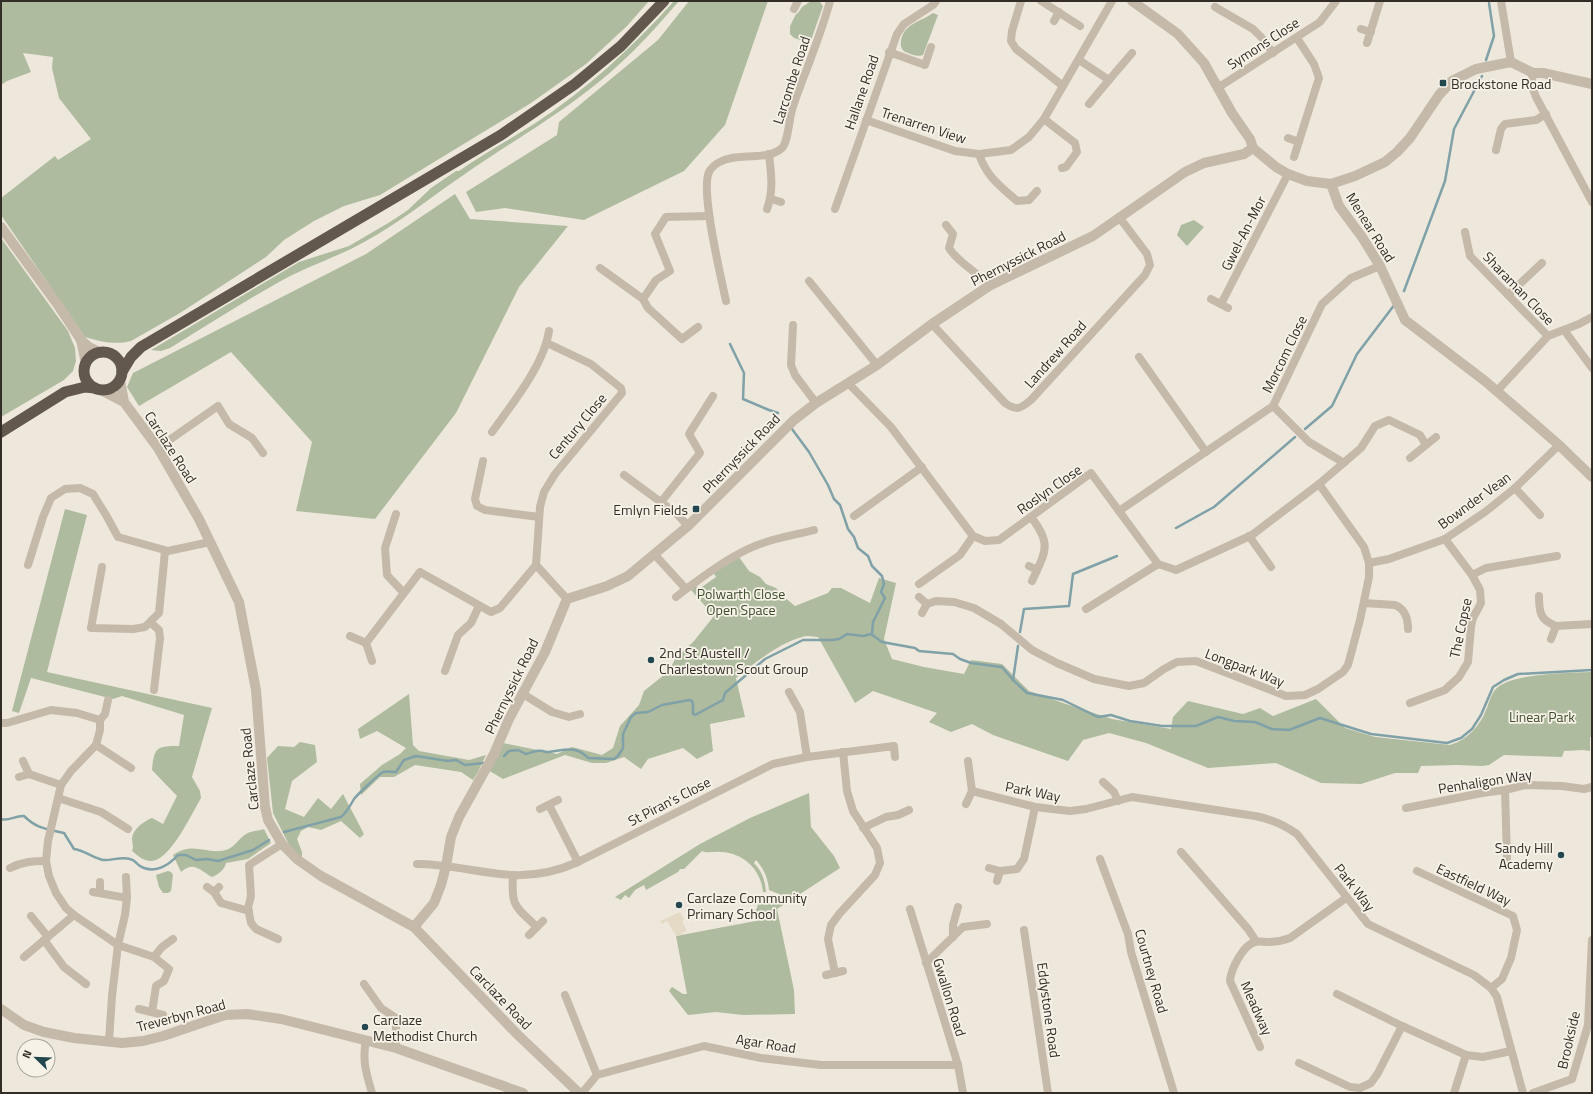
<svg xmlns="http://www.w3.org/2000/svg" width="1593" height="1094" viewBox="0 0 1593 1094" font-family="'Titillium Web',sans-serif">
  <rect width="100%" height="100%" fill="#eee8dc"/>
  <g fill="#aebb9e">
    <path d="M1 1H649L627 26 586 64 531 103 380 195 344 206 314 221 284 240 266 257 180 313 131 341C115 345 101 342 85 337L1 215V198L55 156 58 160 91 139 59 98 52 68 53 57 23 53 31 72 7 81 1 85Z"/>
    <path d="M674 1H679C651 34 621 66 586 92 546 123 503 147 462 176 430 198 400 222 366 241 338 257 307 266 279 282 242 303 206 326 170 348L161 351 151 350 299 262 349 246 390 222 408 210 431 188 456 171H459C483 154 509 140 534 124 586 90 632 48 674 1Z"/>
    <polygon points="689,1 768,1 725,125 684,171 584,220 505,208 476,212 466,192 557,135 559,122 658,40"/>
    <polygon points="811,1 819,1 823,6 810,43 794,38 790,34 790,26 796,14 798,13 802,7"/>
    <path d="M933 13 938 15 923 55C917 57 913 55 908 53 902 51 900 47 901 41 904 23 921 22 933 13Z"/>
    <polygon points="455,194 470,219 568,226 519,287 456,413 375,519 296,511 312,442 231,352 139,406 127,387 133,373 366,254"/>
    <polygon points="1194,220 1204,227 1187,246 1177,235 1181,225"/>
    <polygon points="1,238 68,331 75,348 76,361 73,371 64,380 1,417"/>
    <path d="M65 509 87 515 47 672 212 708 192 777 200 791 201 798C192 813 170 861 151 861 143 861 137 855 132 851 134 846 132 843 132 838 133 829 144 821 152 818L163 824 177 796 152 770C154 747 157 746 179 746L184 715 122 696 113 699 31 678 19 713 12 711Z"/>
    <path d="M739 557 749 571 760 577 766 584 776 588 783 596 795 606 828 593 832 588H841L870 603 879 578 896 583 884 639 892 659 924 667 964 674 971 660 1002 664 1029 691 1063 703 1112 719 1171 729 1173 717 1188 701 1243 714 1260 708 1273 716 1316 699 1345 728 1375 737 1450 745C1467 740 1480 726 1486 710 1489 704 1490 696 1495 690 1508 673 1570 673 1592 672V737H1590V751L1583 750 1564 751 1562 757 1504 755 1489 765 1482 766 1457 765 1421 766 1418 773H1395L1361 784 1321 783 1276 763 1208 768 1146 743 1109 733 1083 740 1068 761 993 735 972 724 951 732 929 722 937 713 873 691 855 703 818 637C813 637 807 635 802 637 779 643 755 663 736 678L745 717 710 724 713 751 697 759 683 748 648 759 641 769 624 757 606 763H592L565 755 503 779 488 770 503 743 557 754 572 747 602 755 613 748 620 726 639 705 644 691 669 671 675 659 694 641 714 616 691 590 696 586 699 589 716 577 713 572Z"/>
    <polygon points="409,694 413,745 419,751 469,760 486,755 478,772 473,780 461,772 415,765 394,777 380,777 361,795 360,784 382,765 400,754 406,748 377,731 360,739 358,729"/>
    <polygon points="300,742 315,745 317,762 292,781 285,809 304,817 318,798 331,809 343,794 364,834 360,838 341,821 321,830 308,827 301,831 297,839 302,852 302,859 289,845 273,813 267,758 278,746 294,747"/>
    <path d="M809 793 811 827 834 856 840 868 777 909 794 990 795 1014 743 1015 716 1012 688 1015 669 991 672 987 683 994H687L676 936 761 920V917L755 919 752 916 757 908 760 896H768L771 899H775L779 894 769 890C768 878 764 869 756 860L754 863C762 871 765 880 766 892H763C761 869 743 853 721 852 714 851 708 854 702 851L684 869H680L678 872 646 890 644 885 635 890 629 898 625 895 621 900 615 897 700 844 750 818Z"/>
    <path d="M264 829 271 843 248 859 226 863C225 869 218 875 212 877 199 870 194 861 181 872L173 855C194 841 206 855 226 850 235 847 238 839 246 834 251 831 258 831 264 829Z"/>
    <polygon points="168,871 171,872 173,875 171,891 168,893 163,893 159,887 156,875"/>
  </g>
  <polygon fill="#e4dac5" points="680,912 684,920 682,921 687,931 682,933 682,935 676,936 667,921 662,924 660,921"/>
  <g fill="none" stroke-linecap="round" stroke-linejoin="round">
    <g stroke="#7fa1a7" stroke-width="2.5">
      <polyline points="1486,60 1494,36 1489,3"/>
      <polyline points="1404,291 1445,181 1454,129 1482,76"/>
      <polyline points="730,344 744,373 743,399 769,410 778,413"/>
      <polyline points="792,429 809,452 828,485 834,499 840,505 848,529 854,537 858,548 868,556 872,566 882,576 884,584 881,592 885,598 873,622 872,634"/>
      <polyline points="1305,429 1332,406 1357,354 1395,304"/>
      <polyline points="1176,528 1214,507 1295,437"/>
      <polyline points="1020,632 1024,609 1069,606 1073,574 1117,556"/>
      <polyline points="1013,680 1018,646"/>
      <path d="M504 756 509 751 518 750 526 754C533 752 539 749 546 752 562 751 576 744 588 758L614 759 618 756 623 748V734L631 717 636 713 648 712 662 705 689 700 692 701 693 704V714L695 715 723 700 725 693 765 659 803 640H832L839 639 847 634 863 636 871 634 882 642 915 648 919 651 953 654 960 659 971 663 1002 667 1013 680 1027 693 1063 700 1098 717 1111 715 1130 721 1162 726H1196L1218 717 1234 721 1255 722 1272 729 1289 730 1320 718 1371 734 1447 743 1461 738 1472 729 1481 715 1493 687 1504 680 1518 674 1592 670"/>
      <path d="M1 819C8 822 16 815 24 816 37 829 47 829 64 833L74 849C84 850 93 858 103 860 111 861 121 856 130 859 135 860 137 864 140 866 154 875 169 865 178 855H186L196 860 207 859 218 861 253 850 269 840"/>
      <path d="M284 832 341 817C347 812 350 806 354 799 357 795 379 774 383 772 387 771 392 772 396 772L404 760 416 756 448 761 456 760 465 765 483 763"/>
    </g>
    <g stroke="#c5b9aa" stroke-width="8">
      <polyline points="1021,1 1012,31 1011,41 1016,49 1063,86"/>
      <polyline points="1041,1 1080,26"/>
      <polyline points="1501,1 1511,62"/>
      <polyline points="1215,7 1253,29 1262,38 1273,53"/>
      <polyline points="794,9 798,1"/>
      <polyline points="1054,21 1059,12"/>
      <polyline points="1361,29 1371,32"/>
      <polyline points="1367,43 1380,1"/>
      <polyline points="889,52 925,65 931,47"/>
      <polyline points="1079,60 1109,80 1132,53"/>
      <path d="M1533 73C1531 82 1532 88 1536 97L1592 202"/>
      <polyline points="1219,87 1320,22 1336,1"/>
      <polyline points="1089,104 1109,80"/>
      <polyline points="1044,119 1075,143 1077,152 1066,167 1062,168"/>
      <polyline points="866,120 955,151 979,154 1011,150 1029,137 1044,119 1112,1"/>
      <polyline points="1288,138 1299,142"/>
      <polyline points="1496,150 1501,129 1505,124 1536,120 1546,114"/>
      <path d="M979 154C986 176 1000 186 1017 201L1029 200 1037 191"/>
      <polyline points="1294,157 1319,78 1314,64 1297,38"/>
      <polyline points="771,199 781,202"/>
      <path d="M767 209C774 190 771 173 769 154"/>
      <polyline points="835,209 897,34 904,24 933,5 936,1"/>
      <path d="M946 225 953 234 949 248C959 264 977 271 989 286"/>
      <polyline points="1465,232 1470,256 1548,336"/>
      <polyline points="600,268 643,299"/>
      <polyline points="809,281 877,365"/>
      <polyline points="1508,295 1542,263"/>
      <polyline points="1211,299 1228,308"/>
      <path d="M726 301C721 277 700 191 709 172 713 164 724 159 732 158 747 155 770 159 782 148 788 142 789 120 792 110 795 99 799 90 803 79 813 53 823 27 830 1"/>
      <polyline points="1221,304 1288,174"/>
      <path d="M932 324 1005 403C1017 411 1020 409 1031 400L1145 275 1150 265 1147 254 1119 217"/>
      <polyline points="793,325 791,365 795,375 816,403"/>
      <polyline points="698,327 682,339 648,308 643,299 656,280 670,271 655,234 666,217 709,216"/>
      <polyline points="1564,330 1592,368"/>
      <polyline points="547,343 591,364 621,388 622,393 555,474 544,492 540,507 536,565 567,599"/>
      <polyline points="1139,357 1206,452"/>
      <polyline points="849,384 891,427 973,536 985,541 999,540 1091,473 1158,564 1176,570 1252,535 1319,484 1361,448 1375,426 1389,420 1420,435 1426,445 1410,458"/>
      <polyline points="1497,391 1548,336 1579,324 1592,317"/>
      <polyline points="1273,406 1309,442 1344,463"/>
      <path d="M492 432C512 404 544 365 549 331"/>
      <polyline points="1426,445 1436,437"/>
      <polyline points="158,448 218,406 229,424 252,438 263,453"/>
      <polyline points="483,461 475,499 477,506 485,510 539,517"/>
      <polyline points="624,475 677,514 688,526"/>
      <polyline points="1515,488 1540,515"/>
      <polyline points="661,502 700,453 689,434 713,396"/>
      <polyline points="1119,511 1273,406 1322,304 1351,278 1380,266"/>
      <polyline points="396,514 385,548 387,575 403,592"/>
      <polyline points="854,516 922,467"/>
      <path d="M1031 517C1052 544 1046 551 1032 581"/>
      <polyline points="1249,536 1271,567"/>
      <path d="M655 555 686 589C711 571 737 551 766 542 782 537 799 534 814 530"/>
      <polyline points="1369,563 1389,559 1445,539 1485,512 1515,488 1559,445"/>
      <polyline points="28,565 43,517 51,498 65,489 80,488 93,494 106,515 118,537 168,551 210,542"/>
      <polyline points="1029,566 1037,570"/>
      <polyline points="102,567 91,628 133,629 145,627 159,613 165,551"/>
      <polyline points="1472,575 1486,568 1557,556"/>
      <polyline points="919,584 960,555 973,536"/>
      <path d="M1539 596C1539 612 1540 620 1556 626"/>
      <polyline points="676,597 686,589"/>
      <polyline points="919,597 927,604"/>
      <path d="M1364 603 1395 605C1405 609 1408 618 1408 629"/>
      <polyline points="1086,609 1158,564"/>
      <polyline points="922,613 927,604 936,601 954,602 974,608 1001,624 1032,650 1057,663 1094,679 1129,686 1144,683 1164,669 1177,662 1196,661 1286,696 1305,695 1318,689 1343,672 1348,665 1360,620 1369,577 1369,563 1364,547 1319,484"/>
      <polyline points="151,623 159,630 160,638 154,690"/>
      <polyline points="350,636 366,643"/>
      <polyline points="1551,639 1556,626 1592,624"/>
      <polyline points="372,661 366,643 420,572 491,612 500,608 536,565"/>
      <polyline points="445,671 458,635 471,623 479,606"/>
      <polyline points="789,692 800,712 807,757"/>
      <polyline points="523,694 552,712 569,717 580,714"/>
      <polyline points="108,700 105,714 100,720 100,730 96,745 71,771 61,785 48,841 46,861 49,876 56,893 66,908 74,915 118,945 154,957 169,969 164,981 156,986 152,1012"/>
      <polyline points="1410,703 1445,690 1459,677 1468,662 1471,627 1473,618 1481,603 1480,590 1472,575 1445,539"/>
      <polyline points="1,723 7,723 51,710 77,713 100,720"/>
      <polyline points="96,745 131,768"/>
      <path d="M968 761 972 791 1035 807 1070 811 1086 809 1132 797 1255 816C1271 819 1283 824 1297 834L1368 924 1474 975 1491 988 1497 997 1523 1093"/>
      <polyline points="29,774 61,785"/>
      <polyline points="19,777 29,774 23,761"/>
      <polyline points="1103,782 1114,792 1118,801"/>
      <polyline points="1505,790 1507,858"/>
      <polyline points="58,798 101,812 128,829"/>
      <polyline points="966,804 972,791"/>
      <polyline points="549,805 578,862"/>
      <polyline points="1406,808 1482,793 1505,790 1526,785 1562,786 1584,789 1592,787"/>
      <polyline points="540,809 558,800"/>
      <polyline points="863,828 886,817 898,815 909,810"/>
      <polyline points="1181,852 1248,929 1256,941"/>
      <polyline points="1100,859 1128,934 1131,952 1174,1093"/>
      <path d="M417 864C449 864 480 873 512 875 535 876 558 871 578 862L773 764 807 757 894 746 895 757"/>
      <path d="M10 868C22 862 32 861 46 861"/>
      <polyline points="989,868 1000,871 1017,869 1024,859 1035,807"/>
      <polyline points="1417,871 1513,916 1517,930 1511,958 1502,979 1491,988"/>
      <path d="M513 875C511 907 515 906 537 927"/>
      <polyline points="997,881 1000,871"/>
      <polyline points="207,887 214,892 219,887"/>
      <polyline points="93,892 127,898"/>
      <polyline points="100,892 100,882"/>
      <polyline points="214,892 221,903 249,911"/>
      <polyline points="910,909 958,1065 963,1093"/>
      <polyline points="31,916 48,937"/>
      <polyline points="1024,930 1048,1093"/>
      <polyline points="529,935 543,921"/>
      <polyline points="953,937 953,925 958,907"/>
      <polyline points="278,939 256,929 251,923 248,908 251,896 249,865 282,844"/>
      <polyline points="44,940 64,967 86,984"/>
      <polyline points="24,957 74,915"/>
      <polyline points="154,957 162,947 173,939"/>
      <polyline points="926,963 963,927 987,924"/>
      <polyline points="835,973 828,939 831,925 840,913 875,875 880,863 877,848 853,811 847,791 843,752"/>
      <polyline points="826,975 843,971"/>
      <polyline points="364,984 381,1008 396,1018 396,1048"/>
      <polyline points="1337,994 1402,1026 1466,1055 1483,1057 1511,1051"/>
      <polyline points="565,995 597,1075"/>
      <polyline points="139,1009 163,1015"/>
      <path d="M366 1040C362 1060 366 1073 372 1093"/>
      <polyline points="109,1041 112,996 118,945 125,915 127,898 126,877"/>
      <path d="M1260 1047 1230 981C1231 969 1243 945 1255 942 1259 941 1264 942 1268 942 1277 942 1282 941 1290 938L1346 898"/>
      <polyline points="1299,1063 1350,1087 1360,1088 1371,1083 1378,1073 1402,1026"/>
      <polyline points="582,1093 597,1075 704,1046 761,1058 821,1065 958,1065"/>
      <polyline points="1454,1093 1466,1055"/>
      <polyline points="1533,1093 1572,1079 1588,1025 1592,940"/>
    </g>
    <g stroke="#c5b9aa" stroke-width="10">
      <polyline points="1132,1 1178,34 1204,63 1232,113 1250,139 1253,148 1276,167 1288,174 1307,181 1331,184 1355,176 1385,162 1397,152 1410,138 1439,95 1452,81 1476,69 1511,62 1533,73 1543,73 1592,84"/>
      <polyline points="1331,184 1339,206 1362,237 1380,266 1405,320 1485,381 1559,445 1592,477"/>
      <polyline points="1,227 58,305 81,340 89,347 101,353"/>
      <polyline points="81,340 86,364"/>
      <polyline points="120,380 124,402"/>
      <polyline points="101,390 124,402 158,448 199,519 239,602 256,690 265,807 268,820 282,844 298,860 321,876 414,927 517,1034 579,1093"/>
      <polyline points="414,927 434,903 441,885 446,866 451,837 459,817 494,754 509,719 545,652 567,599 607,586 628,576 688,526 794,420 816,403 877,365 932,324 989,286 1093,236 1185,172 1204,163 1244,154 1253,148"/>
      <polyline points="1,1009 24,1025 44,1032 74,1038 122,1043 143,1041 163,1036 225,1015 247,1014 281,1019 396,1048 523,1093"/>
    </g>
    <g stroke="#63584e" stroke-width="11">
      <circle cx="103" cy="371" r="19"/>
      <polyline points="122,372 131,357 141,347 501,135 575,84 621,46 664,1"/>
      <polyline points="1,432 65,392 85,387 95,388"/>
    </g>
  </g>
  <g fill="#23474f" stroke="#f7f2e8" stroke-width="1.5">
    <rect x="1439" y="79" width="8" height="8" rx="2"/>
    <rect x="692" y="505" width="8" height="8" rx="2"/>
    <circle cx="651" cy="660" r="4"/>
    <circle cx="1561" cy="855" r="4"/>
    <circle cx="679" cy="905" r="4"/>
    <circle cx="365" cy="1027" r="4"/>
  </g>
  <g text-anchor="middle" dominant-baseline="central" stroke-width="3.5" stroke-linejoin="round" paint-order="stroke">
    <g font-size="14" fill="#332d28" stroke="#f7f2e8">
      <text transform="translate(1263 43) rotate(-33)">Symons Close</text>
      <text transform="translate(791 80) rotate(-72)">Larcombe Road</text>
      <text transform="translate(861 92) rotate(-71)">Hallane Road</text>
      <text transform="translate(924 125) rotate(18)">Trenarren View</text>
      <text transform="translate(1371 227) rotate(58)">Menear Road</text>
      <text transform="translate(1243 233) rotate(-63)">Gwel-An-Mor</text>
      <text transform="translate(1018 258) rotate(-27)">Phernyssick Road</text>
      <text transform="translate(1519 288) rotate(46)">Sharaman Close</text>
      <text transform="translate(1055 354) rotate(-48)">Landrew Road</text>
      <text transform="translate(1284 354) rotate(-64)">Morcom Close</text>
      <text transform="translate(577 426) rotate(-50)">Century Close</text>
      <text transform="translate(171 447) rotate(57)">Carclaze Road</text>
      <text transform="translate(741 453) rotate(-46)">Phernyssick Road</text>
      <text transform="translate(1049 489) rotate(-35)">Roslyn Close</text>
      <text transform="translate(1474 500) rotate(-36)">Bownder Vean</text>
      <text transform="translate(1460 628) rotate(-78)">The Copse</text>
      <text transform="translate(1245 667) rotate(21)">Longpark Way</text>
      <text transform="translate(511 686) rotate(-64)">Phernyssick Road</text>
      <text transform="translate(249 769) rotate(-96)">Carclaze Road</text>
      <text transform="translate(1485 781) rotate(-9)">Penhaligon Way</text>
      <text transform="translate(1033 791) rotate(11)">Park Way</text>
      <text transform="translate(669 801) rotate(-27)">St Piran's Close</text>
      <text transform="translate(1474 884) rotate(25)">Eastfield Way</text>
      <text transform="translate(1355 887) rotate(52)">Park Way</text>
      <text transform="translate(1152 971) rotate(74)">Courtney Road</text>
      <text transform="translate(501 997) rotate(46)">Carclaze Road</text>
      <text transform="translate(950 997) rotate(73)">Gwallon Road</text>
      <text transform="translate(1257 1008) rotate(66)">Meadway</text>
      <text transform="translate(1049 1010) rotate(82)">Eddystone Road</text>
      <text transform="translate(181 1015) rotate(-15)">Treverbyn Road</text>
      <text transform="translate(1568 1040) rotate(-77)">Brookside</text>
      <text transform="translate(766 1043) rotate(9)">Agar Road</text>
    </g>
    <g font-size="14" fill="#332d28" stroke="#f7f2e8" text-anchor="start">
      <text x="1451" y="83">Brockstone Road</text>
      <text x="688" y="509" text-anchor="end">Emlyn Fields</text>
      <text x="659" y="652">2nd St Austell /<tspan x="659" dy="16">Charlestown Scout Group</tspan></text>
      <text x="1553" y="847" text-anchor="end">Sandy Hill<tspan x="1553" dy="16">Academy</tspan></text>
      <text x="687" y="897">Carclaze Community<tspan x="687" dy="16">Primary School</tspan></text>
      <text x="373" y="1019">Carclaze<tspan x="373" dy="16">Methodist Church</tspan></text>
    </g>
    <g font-size="14" fill="#3f4e2f" stroke="#f7f2e8">
      <text x="741" y="593">Polwarth Close<tspan x="741" dy="16">Open Space</tspan></text>
      <text x="1542" y="716">Linear Park</text>
    </g>
  </g>
  <rect width="1593" height="1094" fill="none" stroke="#332d28" stroke-width="4"/>
  <g transform="translate(36 1058) rotate(293)"><circle r="19" fill="#f7f2e8" stroke="#a9a39b"/>
  <path d="M0-3L7 15L0 10L-7 15Z" fill="#23474f"/>
  <text y="-6" font-size="11" font-weight="bold" text-anchor="middle" fill="#332d28">N</text>
  </g>
</svg>
